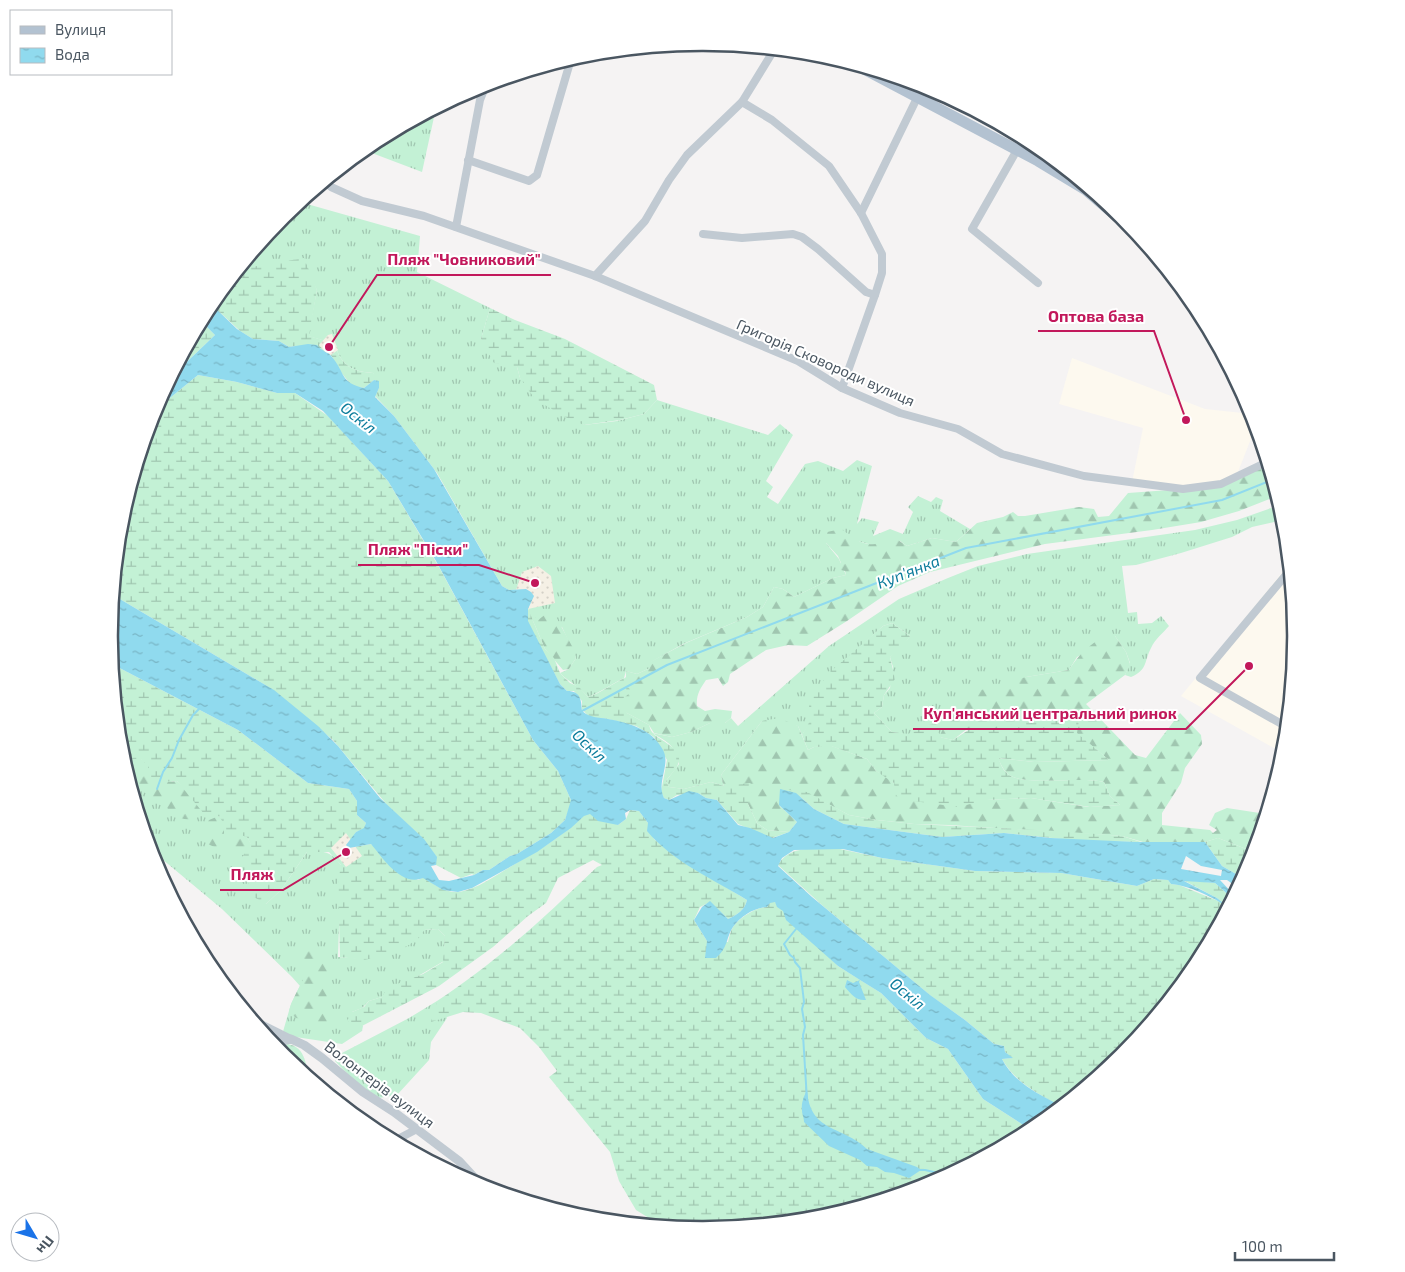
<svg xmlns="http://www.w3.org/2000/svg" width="1405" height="1272" viewBox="0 0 1405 1272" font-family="'Exo 2',sans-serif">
  <defs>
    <pattern id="grass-tufts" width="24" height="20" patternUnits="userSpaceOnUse" patternTransform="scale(1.25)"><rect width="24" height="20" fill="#c3f1d5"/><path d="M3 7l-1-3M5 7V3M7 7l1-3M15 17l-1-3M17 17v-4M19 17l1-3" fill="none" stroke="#a0c6b0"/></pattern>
    <pattern id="forest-firs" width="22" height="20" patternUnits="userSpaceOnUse" patternTransform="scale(1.25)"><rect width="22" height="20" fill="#c3f1d5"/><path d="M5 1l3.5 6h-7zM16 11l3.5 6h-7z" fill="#a0c6b0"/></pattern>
    <pattern id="wetland-marsh" width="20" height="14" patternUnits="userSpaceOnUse" patternTransform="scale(1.25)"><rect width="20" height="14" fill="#c3f1d5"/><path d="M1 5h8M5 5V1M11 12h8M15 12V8" fill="none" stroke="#a0c6b0"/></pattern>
    <pattern id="sand-dots" width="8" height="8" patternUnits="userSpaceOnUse" patternTransform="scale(1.25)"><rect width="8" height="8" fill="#f5f0e5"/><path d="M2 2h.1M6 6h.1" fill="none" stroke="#d4d0c7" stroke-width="1.8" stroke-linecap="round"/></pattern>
    <pattern id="water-ripples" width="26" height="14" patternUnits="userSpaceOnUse" patternTransform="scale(1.25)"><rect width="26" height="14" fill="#90daee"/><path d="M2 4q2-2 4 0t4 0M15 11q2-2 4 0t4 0" fill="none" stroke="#78b4c4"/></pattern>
  </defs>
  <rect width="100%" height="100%" fill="#f5f3f3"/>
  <g fill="#fdf9ef">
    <polygon points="1072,358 1205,409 1252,414 1256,426 1236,477 1183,489 1132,482 1143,428 1059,404"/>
    <polygon points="1289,564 1296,636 1285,751 1274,748 1181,696"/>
  </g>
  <g fill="url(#grass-tufts)">
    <polygon points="436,108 422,172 364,150 373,142"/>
    <path d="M300 202 420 236 417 272 490 308 481 339 517 367 520 378 584 425 617 421 644 414 657 400 768 435 780 424 793 435 766 481 773 487 767 497 778 504 805 464 818 461 843 471 857 460 872 466 857 524 862 518 879 522 873 536 890 529 903 534 913 512 908 507 918 496 931 502 936 497 943 500 940 511 970 529 956 542 932 538 907 546 900 541 872 545 858 541 826 543 839 559 846 575 833 578 794 597 783 589 774 587 763 607 747 617 683 644 651 662 650 668 637 674 626 671 624 678C612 684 601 692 588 697 579 686 570 683 560 673L569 669 576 658 562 627 535 624 528 611 533 596 526 589 509 590 502 586 437 473 394 416 375 396 379 388 373 373C367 372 361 372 356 370 346 367 336 355 336 344L308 336 317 290 301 260 240 269 283 216Z"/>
    <path d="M1280 505 1284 518 1274 522 1252 527 1232 537 1181 553 1136 565 1122 566 1128 613 1137 612 1138 624 1152 623 1161 616 1169 626C1163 633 1155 639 1151 648 1144 661 1148 670 1131 677L1125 675 1130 663 1126 652 1115 636 1077 657 1069 670 1026 677 939 739V721L909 735 892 732 874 713 882 707 884 695 890 688 893 667 890 657C896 649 904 645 910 636L892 623 883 626 863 644 802 735 798 726 762 721 721 775 724 786 711 782 684 789 669 787 666 781 679 764C674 744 669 743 652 733L672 737 691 732 710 723H725L731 718 738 726 829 646 899 599 948 578 978 566 1027 554 1195 530 1237 520Z"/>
    <path d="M122 755 126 759H141L247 837 251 844 266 904 281 890 307 852C324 851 330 851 341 865L338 957 367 959 424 930 438 929 445 936 444 961 382 997 369 1001 362 1008 352 1012 363 1026 362 1031 342 1044 282 1035 291 1004 300 986 292 977 222 909 150 849Z"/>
    <polygon points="437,1001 447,1018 431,1042 429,1060 397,1095 372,1099 335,1061 342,1053 409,1018"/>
  </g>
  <g fill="url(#forest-firs)">
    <path d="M1267 461 1277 496 1239 511 1201 522 1152 530 1045 544 930 572 898 586 847 621 807 646 788 645 766 650 730 674 728 682 723 686 718 678 706 680C700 689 696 695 697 706L705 711 715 709 732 711 731 718 725 723H710L691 732 672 737 654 733 649 725 625 712 610 691 626 677V671L637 674 650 668V662L686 643 747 617 763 607 774 587 783 589 794 597 833 578 846 575 845 571 837 569 841 563 838 556 826 543 827 532 841 529C850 535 858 543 869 544 885 547 884 529 907 546L932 538 956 542 977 523 1003 517 1013 512 1018 516H1025L1079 507 1094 509 1098 517 1109 516 1128 493 1183 489 1221 484Z"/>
    <polygon points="528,609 538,620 546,614 555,615 573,648 576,658 569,669 563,670 545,649"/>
    <path d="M1105 636H1115L1126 652 1130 664 1125 675 1086 704 1135 755 1146 758 1180 713 1201 735 1202 744 1185 768 1181 783 1162 813V825L1210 830 1213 833 1217 830 1209 825 1215 813 1227 808 1266 814 1254 852 1218 838 1205 842 1150 844 1122 836 949 825 914 824 877 820 849 815 807 793 780 806 797 822 789 832 767 830 757 823 748 804 724 786 721 775 762 721 779 718 798 726 808 750 814 747 829 745 867 759 876 771 887 777 896 785 985 800 1031 798 1088 807 1120 805 1110 796 1104 782C1080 776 1029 786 1011 776 1004 772 1001 765 998 758L1034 762 1109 760 1076 733 1079 721 1055 712 1038 714 1009 727 982 733 967 729 953 740 939 737 952 711 974 692 1026 677 1069 670C1079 654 1089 645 1105 636Z"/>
    <path d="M141 759 168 782 177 781 206 811C198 820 185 822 174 815 170 812 167 807 163 804 154 797 142 790 131 788L125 765 128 761Z"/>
    <path d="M218 816 224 824 225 834H237L247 837 249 843 248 851C235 852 238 850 228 848 219 846 219 850 208 844L212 833 207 823 210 818Z"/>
    <path d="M304 944 318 955 321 961 330 969 332 988 324 1002 332 1023 325 1026 332 1038H328L308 1020 296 1018 289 1011C292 999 299 989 304 977L296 963 297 949Z"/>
    <path d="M288 1044C300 1047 303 1053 306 1064L300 1069 283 1055 275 1047Z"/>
  </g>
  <g fill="url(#wetland-marsh)">
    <path d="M304 258 317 290 309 336 336 344C336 355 346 367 356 370 361 372 367 372 373 373L379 381 374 380 364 388 352 386 340 371 331 355 296 346 289 347 279 341 253 339 240 331 211 304 240 269Z"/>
    <polygon points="490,308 515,320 565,339 654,385 657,400 644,414 620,420 584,425 563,416 535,399 520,378 517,367 494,363 481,339"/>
    <polygon points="201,321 215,335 171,377"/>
    <path d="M198 375 237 382 277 393H295L328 416 388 481 439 567 533 740 558 771 571 800 618 825 626 819 630 810 639 811 648 823 654 839 676 857 747 900C745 910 737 915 728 919L710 902 700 907 694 920 707 941 728 942C729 938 730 933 732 929 737 919 756 907 767 907L770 902H775L838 966 881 993 926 1038 948 1049 983 1099 1031 1130 929 1184 818 1218 702 1229 660 1225 636 1210 619 1181 610 1152 549 1077 557 1071 539 1047 520 1028 481 1013 463 1012 431 1022 437 1001C498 961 545 917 597 867L602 865 593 860 558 878 546 903 528 916 493 947 439 986 360 1027 347 1021 352 1012 364 1007 369 1001 382 997 387 988 423 974 443 962 445 936 438 929 424 930 420 937 403 949 365 960 340 957 338 883 341 865 329 852H307L281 890 266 904 254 897 239 861 251 845 247 837 237 834 224 835V824L219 816 209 820 177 781 158 782 149 776 148 766 141 759H128L121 754 112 664 238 730 308 783 349 789 357 801V815L366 823 364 829 356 832 349 848 371 844 418 880 424 877C434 885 445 893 459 892 477 889 495 876 510 867 535 852 559 839 580 819L572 801 565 820 551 833 517 854 510 856 489 870H483L474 875 472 874 461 878 436 865V856L419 835 388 806 333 740 267 686 113 595 120 520 154 411Z"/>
    <path d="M528 609 545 649 554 658 560 673 570 683 579 687 588 697C601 693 612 684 624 678L631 692 619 702 627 713 649 725C650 727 650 730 652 732 657 740 685 748 678 764 677 769 669 776 666 781L669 787 684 789 711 782 724 786 750 783 753 786 748 804 757 823 767 830 789 832 772 838 738 824 717 800 706 798 698 793 677 795 669 800 664 798 661 792 667 760 654 737 636 726 608 719 589 717 582 709V701L574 691H567L560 684 526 620Z"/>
    <path d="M892 623 910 636 904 645 890 657 895 679 884 695 882 707 874 713 892 732 908 734 939 721V737L953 740 970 729C1005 738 1023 712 1053 712 1061 713 1071 719 1079 721L1077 733 1109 760 1034 762 999 758C1000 765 1004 772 1011 776 1029 786 1080 776 1104 782L1110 796 1120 805 1090 807 1031 798 987 800 958 807 899 799 895 793 894 783 876 771 867 759 831 746 814 747 808 750 802 735 810 721 809 705 820 685 830 672 883 626Z"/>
    <polygon points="780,789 807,792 849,815 877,820 914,824 1057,831 1122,836 1141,842 1081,841 1004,833 942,837 844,824 814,809 796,793"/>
    <polygon points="1218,838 1254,852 1251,863 1243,878 1222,866 1205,842"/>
    <path d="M840 849 882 858 975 871 1061 873 1137 886 1154 879 1168 880 1171 884 1179 885 1223 903 1217 898 1183 880 1215 883 1232 898 1196 966 1122 1056 1061 1106C1038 1094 1015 1082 1002 1059L1012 1058 1005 1052 1004 1046 994 1044 965 1020 931 996 823 906 778 865C791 843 817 850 840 849Z"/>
  </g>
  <g fill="url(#sand-dots)">
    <polygon points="332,334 338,350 331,355 327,354 319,345 328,335"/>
    <polygon points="538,566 551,576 555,603 528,609 526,589 516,590 522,572"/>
    <polygon points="346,833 362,856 346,867 331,848"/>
  </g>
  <g fill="url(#water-ripples)" fill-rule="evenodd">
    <path d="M211 304 237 329 253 339 279 341 289 347 308 344 317 345C322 352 328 351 332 357 345 372 340 383 364 388L374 380 379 381V388L375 397 394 416 434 469 502 586 509 590 526 589 531 592 534 596 528 609V621L560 684 567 691C581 691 581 700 582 711 590 718 598 717 608 719 629 723 652 729 663 750 671 765 656 782 664 798L669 800 689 791 698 793 706 798 717 800 738 825 750 828 773 838 789 832 797 822 779 805 780 789 796 793 814 809 844 824 942 837 1004 833 1051 838 1136 842H1205L1222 866 1243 878 1238 888 1227 880H1220L1234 895 1232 898 1215 883 1184 881 1217 898 1228 907C1210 896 1191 886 1171 884L1168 880 1154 879 1137 886 1061 873 975 871 882 858 843 849 794 850 782 858 778 866 812 897 930 995 965 1020 994 1044 1004 1046 1005 1052 1013 1058 1002 1059C1014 1083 1039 1094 1061 1106L1031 1130 983 1099 948 1049 926 1038 881 993 860 980 859 982 866 1000C856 1001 851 994 845 987L847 980 853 983 860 980 838 966 786 920 783 911 777 907 775 902 770 903 767 907C754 908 741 916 733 927 726 938 728 948 716 958H705L707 941 694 920 702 907 710 901 728 919C737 915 745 910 747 900 713 879 673 862 647 831L648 823 639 811 630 810 625 813 626 819 618 825 598 821 590 814 584 816 571 828 537 852 472 888 458 892 443 890 423 878C401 887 383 858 371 844L349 848 346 845 356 832 364 828 366 823 357 815V801L349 789 308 783 238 730 112 664 109 636 113 595 274 690 318 726 338 746 380 798 424 839 437 857 436 865 431 866 439 880 449 881 474 875 483 870H489L510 856 517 854 551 833 565 820 571 800 558 771 533 740 436 561 388 481 323 411 295 393H277L237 382 198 375 154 411 171 377 215 335 201 321ZM1186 856 1201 866 1222 870 1221 876 1181 869Z"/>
    <path d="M807 1090C810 1133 842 1125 867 1149L917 1167 921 1170 909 1178 894 1173 885 1172 877 1167 867 1166 860 1160 829 1146 804 1122C804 1117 802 1115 802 1110 801 1103 804 1096 807 1090Z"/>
  </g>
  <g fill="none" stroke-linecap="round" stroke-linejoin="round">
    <g stroke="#90daee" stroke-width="2">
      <polyline points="582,711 667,665 966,548 1222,500 1272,480"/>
      <polyline points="157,789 163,772 172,758 179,740 193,715 199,709"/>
      <polyline points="796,929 784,944 790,955 794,958 795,962 800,968 804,1002 802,1009 805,1027 803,1035 807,1100"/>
      <polyline points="920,1170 925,1170 947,1175"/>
    </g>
    <g stroke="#c1cad2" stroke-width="8">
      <polyline points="742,102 772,120 829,166 861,213 882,254 882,273 875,295 842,388"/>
      <polyline points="1017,150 972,229 1038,283"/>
      <polyline points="468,160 529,181 537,175 571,59"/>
      <polyline points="325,182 331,187 362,201 424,216 595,276 798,361 842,388 900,413 958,429 1002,454 1084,476 1183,489 1221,484 1267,462"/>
      <polyline points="861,213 917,98"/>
      <polyline points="456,227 480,100 486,85"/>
      <polyline points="703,234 742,238 793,234 802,237 818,249 866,292 875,295"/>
      <polyline points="595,276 645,221 669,180 687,155 742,102 774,50"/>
      <polyline points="1287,727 1200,678 1290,570"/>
      <polyline points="251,1017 261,1024 291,1039"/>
      <polyline points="394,1141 417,1129"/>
    </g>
    <polyline stroke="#c1cad2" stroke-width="9" points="273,1043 291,1039 304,1045 322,1058 363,1092 394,1112 459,1161 482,1186"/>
    <polyline stroke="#b3c2d1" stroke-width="11" points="858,66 1038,161 1086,190 1135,232"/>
  </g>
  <g text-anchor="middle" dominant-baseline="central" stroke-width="4" stroke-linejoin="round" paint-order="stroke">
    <g font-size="15" fill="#4a5661" stroke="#fff">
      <text transform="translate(826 362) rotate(24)">Григорія Сковороди вулиця</text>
      <text transform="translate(380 1084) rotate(37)">Волонтерів вулиця</text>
    </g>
    <g font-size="16" font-style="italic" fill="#0c7c9b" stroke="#fff">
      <text transform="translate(359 417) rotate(38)">Оскіл</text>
      <text transform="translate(908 571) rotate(-21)">Куп'янка</text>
      <text transform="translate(590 745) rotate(43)">Оскіл</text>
      <text transform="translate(908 993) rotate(40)">Оскіл</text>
    </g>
  </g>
  <path d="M0 0H1405V1272H0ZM702 51H703A584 584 0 0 1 1287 635V637A584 584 0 0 1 703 1221H702A584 584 0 0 1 118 637V635A584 584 0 0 1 702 51Z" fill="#fff" fill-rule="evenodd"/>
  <path fill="none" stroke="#4a5661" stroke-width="2.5" d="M702 51H703A584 584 0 0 1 1287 635V637A584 584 0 0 1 703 1221H702A584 584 0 0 1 118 637V635A584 584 0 0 1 702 51Z"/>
  <path fill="none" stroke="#c2185b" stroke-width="2" d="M329 347L377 275H551M1186 420L1154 331H1038M535 583L479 565H358M1249 666L1186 729H913M346 852L283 890H220"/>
  <g fill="#c2185b" stroke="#fff" stroke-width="2">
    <circle cx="329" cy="347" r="5"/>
    <circle cx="1186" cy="420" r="5"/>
    <circle cx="535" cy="583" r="5"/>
    <circle cx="1249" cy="666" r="5"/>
    <circle cx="346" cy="852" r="5"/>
  </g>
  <g font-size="16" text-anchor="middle" font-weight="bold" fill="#c2185b" stroke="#fff" stroke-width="4" stroke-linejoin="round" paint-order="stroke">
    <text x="464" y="265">Пляж "Човниковий"</text>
    <text x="1096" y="322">Оптова база</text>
    <text x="418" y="555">Пляж "Піски"</text>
    <text x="1050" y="719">Куп'янський центральний ринок</text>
    <text x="252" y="880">Пляж</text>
  </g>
  <rect x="10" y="10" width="162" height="65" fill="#ffffff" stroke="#b7bbc0"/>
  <rect x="20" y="26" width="25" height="8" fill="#b3c2d1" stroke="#b7bbc0"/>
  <text x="55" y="35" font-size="15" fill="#4a5661">Вулиця</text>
  <rect x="20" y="48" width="25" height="15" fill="url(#water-ripples)" stroke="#b7bbc0"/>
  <text x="55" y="60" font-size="15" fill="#4a5661">Вода</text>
  <g transform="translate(35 1237) rotate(128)"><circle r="24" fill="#ffffff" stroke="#b7bbc0"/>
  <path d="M0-4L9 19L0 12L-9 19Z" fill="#1a73e8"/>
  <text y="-8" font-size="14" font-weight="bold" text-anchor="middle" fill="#4a5661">Пн</text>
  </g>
  <path d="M1235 1252v8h99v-8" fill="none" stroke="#4a5661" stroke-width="2.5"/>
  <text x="1242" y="1252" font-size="15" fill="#4a5661" stroke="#ffffff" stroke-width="4" paint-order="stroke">100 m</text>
</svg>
